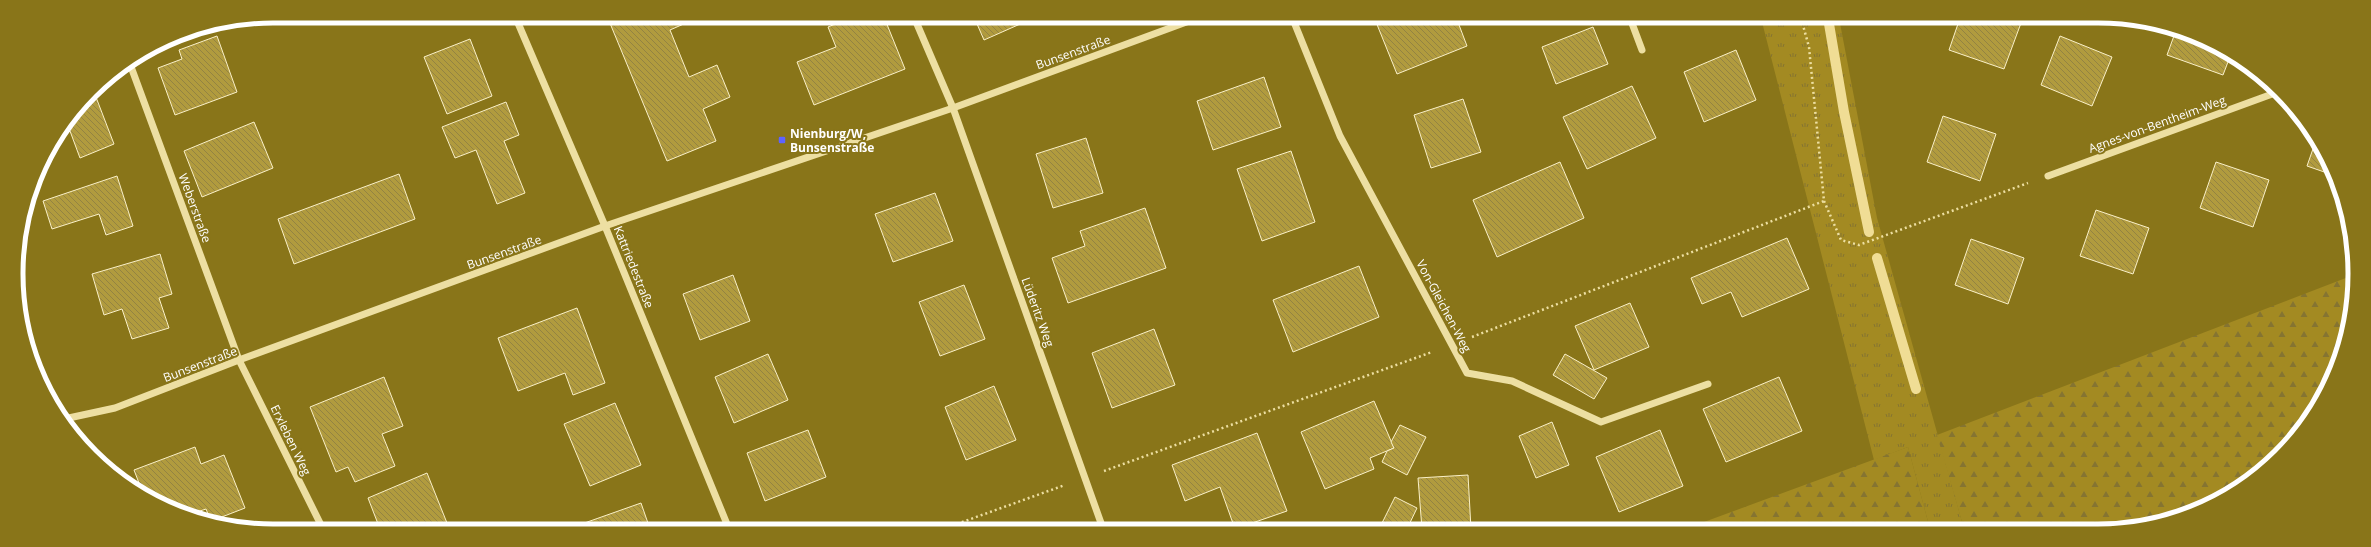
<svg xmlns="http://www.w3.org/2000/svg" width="2371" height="547" viewBox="0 0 2371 547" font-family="'Open Sans',sans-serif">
  <defs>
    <pattern id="grass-tufts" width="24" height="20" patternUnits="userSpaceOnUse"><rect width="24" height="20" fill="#a38a22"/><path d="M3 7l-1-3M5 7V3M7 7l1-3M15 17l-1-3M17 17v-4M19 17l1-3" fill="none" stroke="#857431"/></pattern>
    <pattern id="forest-firs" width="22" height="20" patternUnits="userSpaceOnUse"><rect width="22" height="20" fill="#a38a22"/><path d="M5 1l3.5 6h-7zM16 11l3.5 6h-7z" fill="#857431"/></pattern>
    <pattern id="building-back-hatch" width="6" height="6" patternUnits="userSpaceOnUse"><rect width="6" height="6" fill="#b19b3e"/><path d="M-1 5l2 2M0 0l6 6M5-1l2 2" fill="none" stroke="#938342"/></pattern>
  </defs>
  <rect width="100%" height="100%" fill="#897519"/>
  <polygon fill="url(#grass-tufts)" points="1761,18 1839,18 1877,218 1964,529 1930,529 1908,447 1874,460"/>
  <g fill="url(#forest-firs)">
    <polygon points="2351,276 2353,307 2328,388 2279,456 2211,505 2131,529 1964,529 1937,435"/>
    <polygon points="1908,447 1930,529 1685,529"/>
  </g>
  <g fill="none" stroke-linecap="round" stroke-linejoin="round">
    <g stroke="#f0dd95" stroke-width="10">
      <polyline points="1828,18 1844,112 1869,232"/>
      <polyline points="1877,258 1916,389"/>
    </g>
  </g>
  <g fill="url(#building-back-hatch)" stroke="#faf0c8">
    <polygon points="413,16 423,16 414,20"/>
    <polygon points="607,16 694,17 695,19 670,30 689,77 717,65 730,97 703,109 716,141 667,161"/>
    <polygon points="852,17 884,17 905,69 814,105 797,62 836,47 828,27"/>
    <polygon points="974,17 1036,17 984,40"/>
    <polygon points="1388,17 1456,17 1467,46 1397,74 1376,22"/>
    <polygon points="1529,18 1542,18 1532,22"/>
    <polygon points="1960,18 2006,18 2021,23 2004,69 1949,50"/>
    <polygon points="1593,27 1608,64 1556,84 1542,47"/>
    <polygon points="2175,33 2226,51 2231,54 2223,75 2167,55"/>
    <polygon points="217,36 237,92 175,115 158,68 182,59 179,50"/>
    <polygon points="2060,36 2112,57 2092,106 2041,85"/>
    <polygon points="470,39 492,96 447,114 424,57"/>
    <polygon points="1736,50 1756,100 1704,122 1684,72"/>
    <polygon points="1264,77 1281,127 1213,150 1197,101"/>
    <polygon points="1632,86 1656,138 1587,169 1563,117"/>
    <polygon points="94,92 114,144 80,158 70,131 62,134"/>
    <polygon points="1463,99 1481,152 1431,168 1414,115"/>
    <polygon points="506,102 519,135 504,141 525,193 497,204 476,150 455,158 442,127"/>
    <polygon points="1943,116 1996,134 1980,181 1927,162"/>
    <polygon points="254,122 273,168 202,197 184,151"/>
    <polygon points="1086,138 1103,193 1053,208 1036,154"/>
    <polygon points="2315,143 2330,174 2307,166"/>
    <polygon points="1291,151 1315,222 1262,241 1237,169"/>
    <polygon points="1560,162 1584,218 1497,257 1473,200"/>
    <polygon points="2216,162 2269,180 2253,227 2200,208"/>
    <polygon points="399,174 415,219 294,264 278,219"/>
    <polygon points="117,176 133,226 106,235 99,214 52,229 43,201"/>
    <polygon points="935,193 953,241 893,262 875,214"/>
    <polygon points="1145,208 1166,268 1068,303 1052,258 1085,246 1080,231"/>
    <polygon points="2096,210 2149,228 2133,274 2080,256"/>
    <polygon points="1787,238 1809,289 1742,317 1731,292 1702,304 1691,278"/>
    <polygon points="1971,239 2024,258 2008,304 1955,285"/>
    <polygon points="160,254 172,294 159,298 169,328 132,339 122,309 104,315 92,274"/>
    <polygon points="1359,266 1379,317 1293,352 1273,300"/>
    <polygon points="733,275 750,321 700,340 683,294"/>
    <polygon points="964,285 985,339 940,356 919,302"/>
    <polygon points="1630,303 1649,347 1594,370 1575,326"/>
    <polygon points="577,308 605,383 573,395 565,373 518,391 498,338"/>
    <polygon points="1154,329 1175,385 1112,408 1092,353"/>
    <polygon points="768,354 788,400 734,423 715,377"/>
    <polygon points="1565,354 1607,378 1594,399 1553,375"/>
    <polygon points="384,377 403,426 382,434 395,466 355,482 348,467 336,472 310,407"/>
    <polygon points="1779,377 1802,431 1726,462 1703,409"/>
    <polygon points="994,386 1016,440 966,460 945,407"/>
    <polygon points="1374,401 1394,448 1370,458 1374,469 1325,489 1301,432"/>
    <polygon points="615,403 641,465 590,486 564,424"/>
    <polygon points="1552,422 1569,465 1536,478 1519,436"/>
    <polygon points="1400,425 1426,437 1407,475 1382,462 1387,451 1394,448 1391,442"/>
    <polygon points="808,430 826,477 765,501 747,453"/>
    <polygon points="1660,430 1683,486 1619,512 1596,457"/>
    <polygon points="1257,433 1287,511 1235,529 1220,487 1185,501 1172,465"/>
    <polygon points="195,447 201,464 224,455 245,508 214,520 210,519 206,509 194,513 144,496 134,470"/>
    <polygon points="427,473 449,528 380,529 368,498"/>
    <polygon points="1468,475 1471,529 1422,529 1418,478"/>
    <polygon points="1395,497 1417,508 1407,529 1379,529"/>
    <polygon points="641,503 650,529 577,529 576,526"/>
  </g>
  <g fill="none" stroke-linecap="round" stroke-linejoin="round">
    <g stroke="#eddfa2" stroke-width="2.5" stroke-dasharray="2 3" stroke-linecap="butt">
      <polyline points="1824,201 1841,240 1859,245 2028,183"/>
      <polyline points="1472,337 1824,201 1809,47 1801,18"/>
      <polyline points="1104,471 1432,352"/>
      <polyline points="943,529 1065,485"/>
    </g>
    <g stroke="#eddfa2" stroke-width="7">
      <polyline points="515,16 605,226 729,529"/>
      <polyline points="914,17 953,108 1101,523"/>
      <polyline points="1292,17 1340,136 1467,373 1512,381 1601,422 1708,384"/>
      <polyline points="1630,18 1642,50"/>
      <polyline points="130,64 239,360 323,529"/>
      <polyline points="2048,176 2275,93"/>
      <polyline points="64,419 115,408 239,360 605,226 953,108 1200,17"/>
    </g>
  </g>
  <rect fill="#5e63ff" stroke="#897519" stroke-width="1.5" x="778" y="136" width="8" height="8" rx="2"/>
  <g text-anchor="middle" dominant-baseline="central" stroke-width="4" stroke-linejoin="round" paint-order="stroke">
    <g font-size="12" fill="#fff" stroke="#897519">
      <text transform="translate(1073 52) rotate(-20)">Bunsenstraße</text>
      <text transform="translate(2157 124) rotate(-20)">Agnes-von-Bentheim-Weg</text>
      <text transform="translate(195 208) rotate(70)">Weberstraße</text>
      <text transform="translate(504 252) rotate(-20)">Bunsenstraße</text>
      <text transform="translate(634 267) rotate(68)">Kattriedestraße</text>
      <text transform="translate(1444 306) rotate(62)">Von-Gleichen-Weg</text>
      <text transform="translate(1038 312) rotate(70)">Lüderitz Weg</text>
      <text transform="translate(200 364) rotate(-21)">Bunsenstraße</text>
      <text transform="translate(291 440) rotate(64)">Erxleben Weg</text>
    </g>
    <g font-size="12" font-weight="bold" fill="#fff" stroke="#897519" text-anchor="start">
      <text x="790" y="133">Nienburg/W,<tspan x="790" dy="14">Bunsenstraße</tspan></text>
    </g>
  </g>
  <path d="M0 0H2371V547H0ZM273 23H2098A250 250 0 0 1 2348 273V274A250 250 0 0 1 2098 524H273A250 250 0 0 1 23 274V273A250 250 0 0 1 273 23Z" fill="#897519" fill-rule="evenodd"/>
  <path fill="none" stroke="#fff" stroke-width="5" d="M273 23H2098A250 250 0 0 1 2348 273V274A250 250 0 0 1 2098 524H273A250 250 0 0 1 23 274V273A250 250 0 0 1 273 23Z"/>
</svg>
